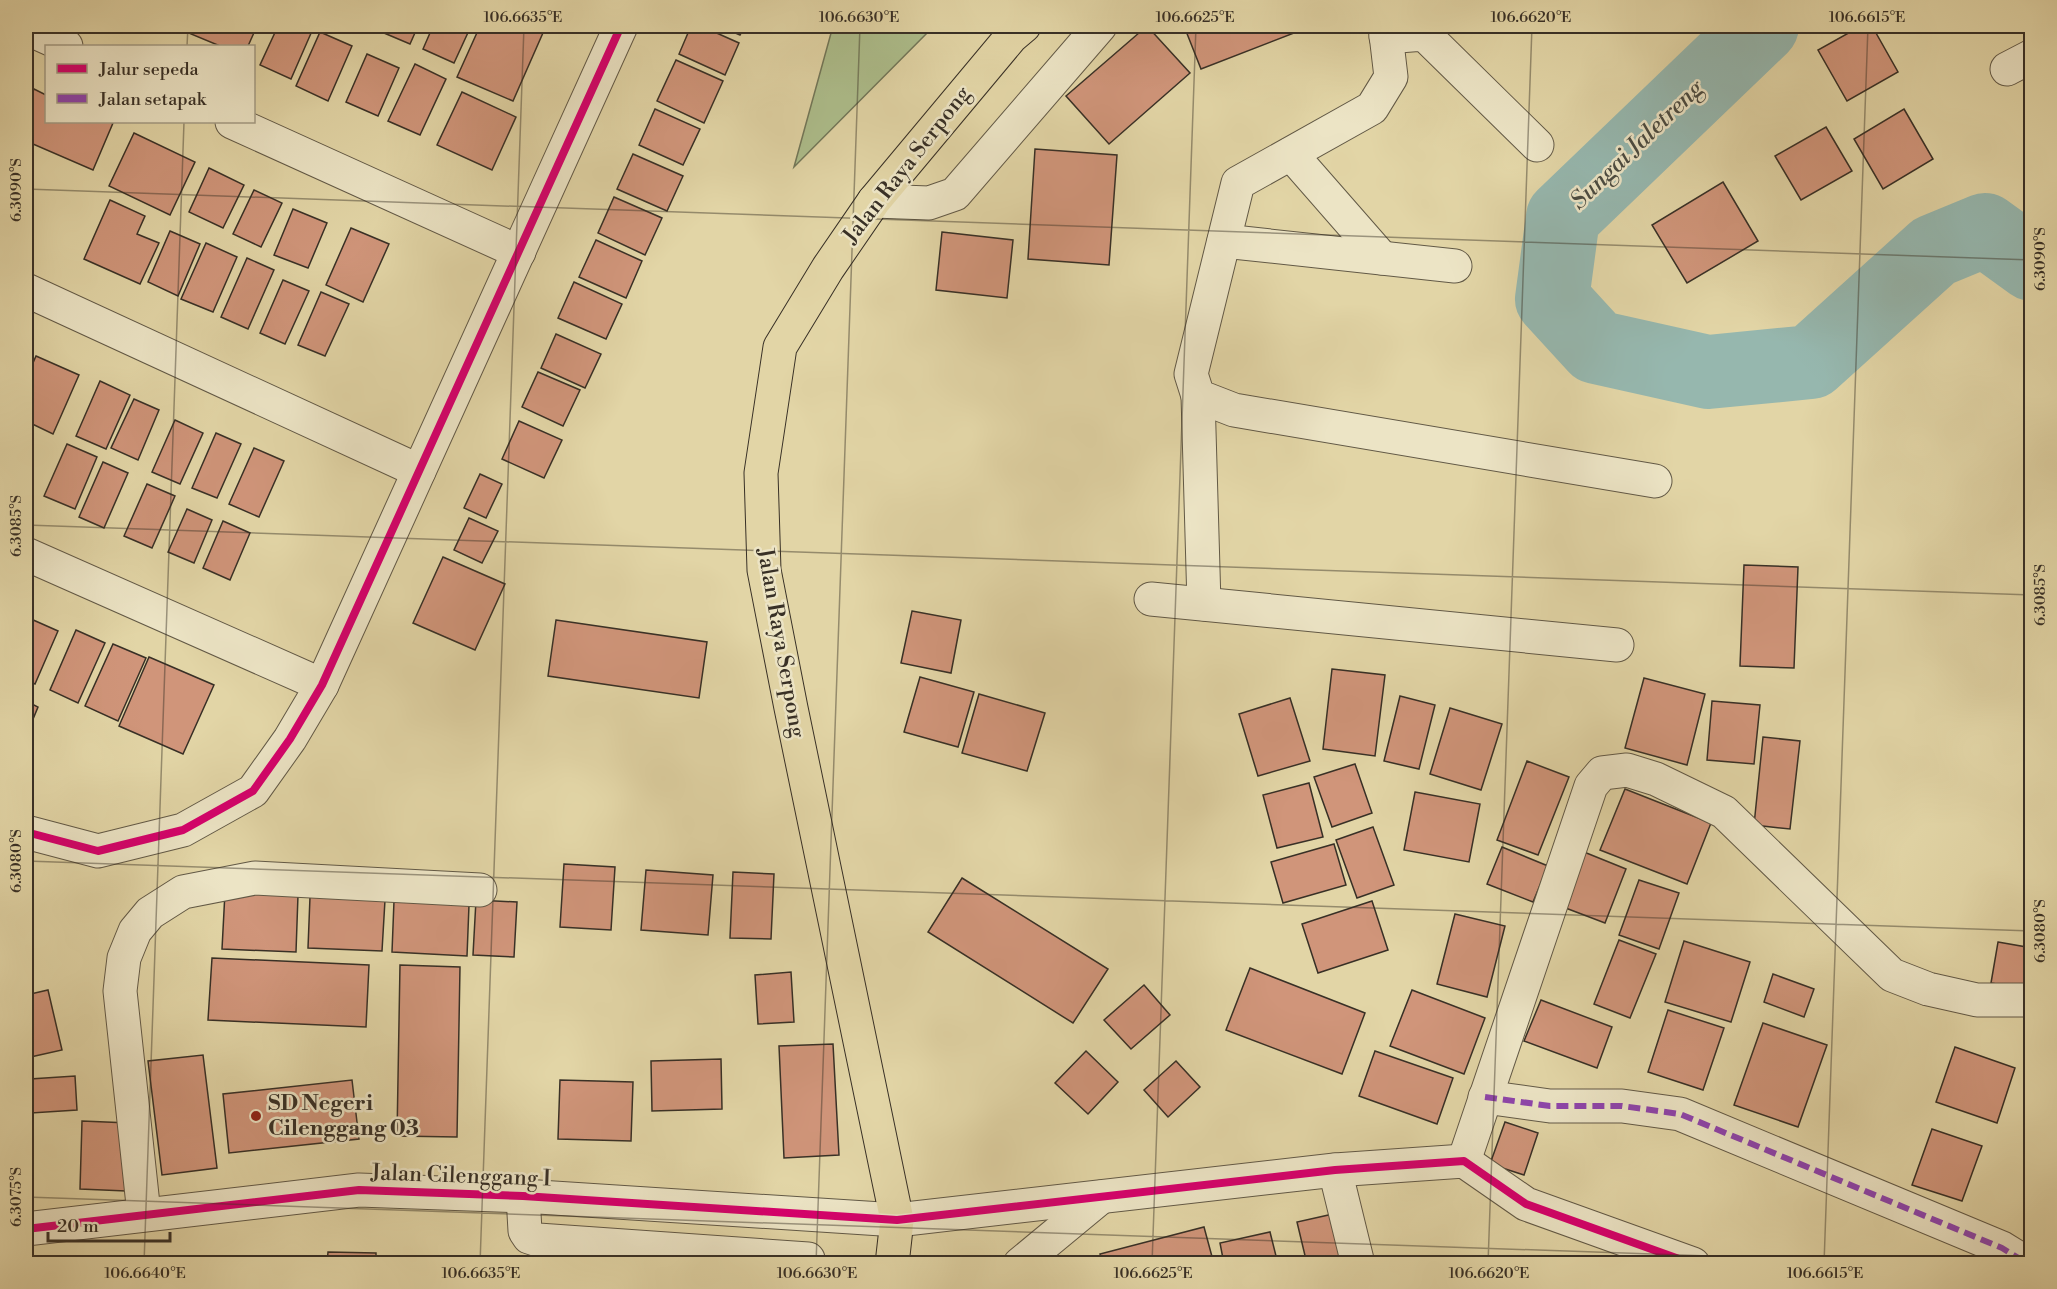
<svg xmlns="http://www.w3.org/2000/svg" width="2057" height="1289" viewBox="0 0 2057 1289" font-family="'Libre Bodoni',serif">
  <rect width="100%" height="100%" fill="#e2d5a6"/>
  <filter id="stains"><feTurbulence type="fractalNoise" baseFrequency=".00333" numOctaves="4"/><feColorMatrix values="0 0 0 0 .2 0 0 0 0 .09 0 0 0 0 .02 0 0 0 .5 -.17"/></filter>
  <radialGradient id="worn" r=".72"><stop offset=".6" stop-color="#630" stop-opacity="0"/><stop offset="1" stop-color="#630" stop-opacity=".3"/></radialGradient>
  <polygon fill="#adbe8c" stroke="#727759" stroke-width="1.5" points="833,26 934,26 794,167"/>
  <g fill="none" stroke-linecap="round" stroke-linejoin="round">
    <polyline stroke="#96b7ae" stroke-width="74" points="1762,26 1563,217 1552,299 1596,347 1708,372 1811,362 1934,251 1985,230 2032,264"/>
  </g>
  <g fill="#d0957a" stroke="#383026" stroke-width="1.5">
    <polygon points="181,26 257,26 248,46 220,46 179,29"/>
    <polygon points="278,26 300,26 312,31 291,79 260,65"/>
    <polygon points="379,26 418,26 410,44 377,30"/>
    <polygon points="433,26 471,26 454,63 423,49"/>
    <polygon points="480,26 546,26 513,101 457,77"/>
    <polygon points="691,26 701,26 739,43 725,75 679,54"/>
    <polygon points="719,26 745,26 740,35"/>
    <polygon points="1147,26 1190,73 1109,144 1066,96"/>
    <polygon points="1184,26 1312,26 1201,69"/>
    <polygon points="1861,26 1872,26 1898,72 1847,101 1818,50"/>
    <polygon points="320,32 352,46 328,101 296,86"/>
    <polygon points="367,54 399,68 378,116 346,102"/>
    <polygon points="676,60 723,81 704,123 657,101"/>
    <polygon points="415,64 446,79 420,135 388,121"/>
    <polygon points="34,89 46,95 46,122 109,122 113,123 93,170 26,141 26,107"/>
    <polygon points="462,92 516,117 492,170 437,145"/>
    <polygon points="655,109 700,129 683,165 639,145"/>
    <polygon points="1904,109 1933,159 1883,189 1854,139"/>
    <polygon points="1826,127 1852,171 1801,200 1775,156"/>
    <polygon points="134,133 195,162 170,215 109,186"/>
    <polygon points="1035,149 1117,155 1109,265 1028,259"/>
    <polygon points="633,154 683,176 667,211 617,189"/>
    <polygon points="209,168 244,185 223,228 189,212"/>
    <polygon points="1723,182 1758,241 1687,283 1652,225"/>
    <polygon points="254,190 282,203 261,247 233,234"/>
    <polygon points="614,197 662,218 645,255 598,233"/>
    <polygon points="110,200 145,216 137,234 159,243 140,284 84,259"/>
    <polygon points="293,209 327,223 308,268 274,255"/>
    <polygon points="351,228 389,244 363,302 326,285"/>
    <polygon points="170,231 200,244 178,296 148,282"/>
    <polygon points="942,232 1013,240 1007,298 936,290"/>
    <polygon points="596,240 642,261 626,298 579,277"/>
    <polygon points="206,243 237,257 213,312 181,299"/>
    <polygon points="247,258 274,270 248,329 221,317"/>
    <polygon points="283,280 309,291 285,344 260,333"/>
    <polygon points="574,282 622,304 606,339 558,318"/>
    <polygon points="321,292 349,304 325,356 298,345"/>
    <polygon points="556,334 601,354 585,388 541,368"/>
    <polygon points="36,356 79,375 53,434 26,421 26,379"/>
    <polygon points="538,372 580,390 563,426 522,407"/>
    <polygon points="100,381 130,395 106,449 76,436"/>
    <polygon points="134,399 159,410 138,460 111,448"/>
    <polygon points="175,420 203,433 180,484 152,472"/>
    <polygon points="519,421 562,440 544,478 502,459"/>
    <polygon points="216,433 241,444 217,498 192,488"/>
    <polygon points="67,444 97,457 75,509 44,496"/>
    <polygon points="254,448 284,461 259,517 229,504"/>
    <polygon points="103,462 128,473 104,528 79,517"/>
    <polygon points="480,474 502,484 486,518 464,508"/>
    <polygon points="147,484 175,496 152,548 124,536"/>
    <polygon points="187,509 212,520 194,563 168,552"/>
    <polygon points="469,518 498,531 482,563 454,550"/>
    <polygon points="223,521 250,533 230,580 203,568"/>
    <polygon points="443,557 505,584 475,650 413,623"/>
    <polygon points="1744,565 1798,567 1794,668 1740,666"/>
    <polygon points="912,611 961,620 951,673 901,663"/>
    <polygon points="31,619 58,631 35,684 26,680 26,632"/>
    <polygon points="556,620 707,642 699,698 548,676"/>
    <polygon points="76,630 105,643 78,703 50,690"/>
    <polygon points="113,644 146,658 118,721 85,706"/>
    <polygon points="149,657 214,685 183,754 119,726"/>
    <polygon points="1332,669 1385,675 1375,756 1323,749"/>
    <polygon points="920,677 974,692 958,747 904,732"/>
    <polygon points="1644,678 1705,694 1687,765 1625,748"/>
    <polygon points="979,694 1045,713 1027,771 962,753"/>
    <polygon points="1400,696 1435,705 1419,769 1384,761"/>
    <polygon points="1290,698 1310,761 1258,776 1239,714"/>
    <polygon points="26,701 38,707 26,736"/>
    <polygon points="1712,701 1760,705 1754,764 1707,760"/>
    <polygon points="1450,708 1502,724 1481,790 1430,774"/>
    <polygon points="1763,737 1800,741 1790,829 1754,825"/>
    <polygon points="1527,761 1569,777 1538,855 1497,840"/>
    <polygon points="1355,764 1372,813 1332,827 1314,777"/>
    <polygon points="1309,783 1323,837 1277,848 1263,795"/>
    <polygon points="1625,789 1711,823 1687,884 1600,850"/>
    <polygon points="1415,792 1480,804 1469,862 1404,850"/>
    <polygon points="1373,827 1394,885 1357,898 1336,840"/>
    <polygon points="1334,844 1346,885 1283,903 1271,862"/>
    <polygon points="1502,847 1548,866 1533,902 1487,884"/>
    <polygon points="1584,852 1626,869 1605,923 1563,907"/>
    <polygon points="564,864 615,867 611,930 560,927"/>
    <polygon points="646,870 713,875 708,935 641,930"/>
    <polygon points="733,872 774,874 771,939 730,938"/>
    <polygon points="962,878 1108,969 1073,1023 928,932"/>
    <polygon points="1639,880 1679,893 1659,949 1619,935"/>
    <polygon points="225,892 298,895 296,952 222,949"/>
    <polygon points="310,897 385,900 382,951 308,948"/>
    <polygon points="476,900 517,902 514,957 473,955"/>
    <polygon points="394,901 469,905 467,956 392,952"/>
    <polygon points="1372,901 1388,950 1318,973 1302,924"/>
    <polygon points="1455,914 1505,926 1487,997 1437,984"/>
    <polygon points="1619,940 1656,954 1630,1018 1594,1004"/>
    <polygon points="1684,941 1750,962 1731,1022 1665,1002"/>
    <polygon points="1998,942 2032,948 2032,990 1991,983"/>
    <polygon points="212,958 369,965 366,1027 208,1020"/>
    <polygon points="400,965 460,967 457,1137 397,1136"/>
    <polygon points="1250,968 1365,1013 1342,1074 1226,1030"/>
    <polygon points="791,972 794,1022 758,1024 755,975"/>
    <polygon points="1773,974 1814,989 1804,1017 1764,1002"/>
    <polygon points="1144,985 1170,1015 1131,1049 1104,1020"/>
    <polygon points="48,990 62,1050 26,1058 26,995"/>
    <polygon points="1412,990 1485,1018 1464,1074 1390,1046"/>
    <polygon points="1541,1000 1612,1027 1597,1068 1524,1041"/>
    <polygon points="1668,1010 1724,1028 1703,1090 1648,1072"/>
    <polygon points="1763,1023 1827,1045 1798,1127 1734,1105"/>
    <polygon points="833,1044 839,1155 784,1158 779,1046"/>
    <polygon points="1955,1047 2015,1068 1997,1123 1936,1102"/>
    <polygon points="1086,1051 1118,1082 1088,1114 1055,1083"/>
    <polygon points="1375,1051 1453,1078 1437,1124 1359,1096"/>
    <polygon points="203,1055 217,1168 162,1175 148,1061"/>
    <polygon points="721,1059 722,1109 652,1111 651,1061"/>
    <polygon points="1176,1061 1200,1087 1168,1117 1144,1090"/>
    <polygon points="75,1076 77,1110 31,1113 30,1079"/>
    <polygon points="352,1080 359,1139 229,1153 223,1094"/>
    <polygon points="560,1080 633,1082 631,1141 558,1139"/>
    <polygon points="82,1121 129,1123 126,1191 80,1189"/>
    <polygon points="1505,1122 1538,1133 1524,1175 1490,1164"/>
    <polygon points="1932,1129 1982,1146 1962,1201 1912,1185"/>
    <polygon points="1342,1212 1354,1264 1307,1264 1297,1222"/>
    <polygon points="1204,1227 1214,1264 1103,1264 1100,1254"/>
    <polygon points="1270,1232 1278,1264 1224,1264 1220,1243"/>
    <polygon points="328,1252 376,1253 376,1264 327,1264"/>
    <polygon points="511,1261 548,1264 511,1264"/>
  </g>
  <g fill="none" stroke-linecap="round" stroke-linejoin="round">
    <defs>
      <g id="minor">
        <polyline points="1385,26 1391,77 1372,108 1238,183 1191,374 1198,396 1234,410 1655,481"/>
        <polyline points="26,28 66,46"/>
        <polyline points="1386,37 1424,34 1537,145"/>
        <polyline points="2007,69 2032,56"/>
        <polyline points="232,122 519,252"/>
        <polyline points="1291,154 1382,258"/>
        <polyline points="874,201 929,203 955,194 1100,26"/>
        <polyline points="1224,241 1455,266"/>
        <polyline points="26,290 419,471"/>
        <polyline points="1198,396 1204,604"/>
        <polyline points="26,554 322,685"/>
        <polyline points="1151,599 1617,645"/>
        <polyline points="26,832 98,851 183,830 253,791 290,739 322,685 621,26"/>
        <polyline points="1485,1097 1550,1106 1622,1106 1680,1114 2002,1248 2028,1264"/>
        <polyline points="1464,1161 1591,786 1602,773 1627,770 1656,779 1724,812 1892,975 1928,989 1977,1000 2032,1000"/>
        <polyline points="1335,1170 1358,1264"/>
        <polyline points="523,1196 525,1231 529,1237 538,1240 808,1259 808,1264"/>
        <polyline points="144,1214 120,991 124,958 135,931 150,913 183,892 255,878 480,890"/>
        <polyline points="26,1229 359,1190 523,1196 897,1220 1335,1170 1464,1161 1526,1204 1693,1264"/>
        <polyline points="1020,1264 1101,1197"/>
      </g>
      <polyline id="major" points="892,1264 897,1220 791,708 764,570 761,473 780,347 828,268 874,201 1011,37 1024,26"/>
    </defs>
    <use href="#minor" stroke="#625946" stroke-width="35"/>
    <use href="#major" stroke="#383026" stroke-width="35"/>
    <use href="#minor" stroke="#ece4c5" stroke-width="33"/>
    <use href="#major" stroke="#e2d5a6" stroke-width="33"/>
    <polyline stroke="#8e44ad" stroke-width="6" stroke-dasharray="12 6" stroke-linecap="butt" points="1485,1097 1550,1106 1622,1106 1680,1114 2002,1248 2028,1264"/>
    <defs>
      <g id="cycleway">
        <polyline points="26,832 98,851 183,830 253,791 290,739 322,685 621,26"/>
        <polyline points="26,1229 359,1190 523,1196 897,1220 1335,1170 1464,1161 1526,1204 1693,1264"/>
      </g>
    </defs>
    <use href="#cycleway" stroke="#ece4c5" stroke-width="11"/>
    <use href="#cycleway" stroke="#d6006c" stroke-width="8"/>
  </g>
  <path fill="none" stroke="#383026" stroke-width="1.5" stroke-opacity="0.45" d="M187 46 188 26M26 189 2032 260M26 525 2032 595M26 861 2032 931M26 1197 1934 1264M144 1264 184 122M480 1264 524 26M816 1264 860 26M1152 1264 1196 26M1488 1264 1532 26M1824 1264 1868 26"/>
  <circle fill="#8f2418" stroke="#ece4c5" stroke-width="2" cx="256" cy="1116" r="6"/>
  <g text-anchor="middle" dominant-baseline="central" stroke-width="5" stroke-linejoin="round" paint-order="stroke">
    <g font-size="22" fill="#383026" stroke="#ece4c5">
      <text transform="translate(907 165) rotate(-52)">Jalan Raya Serpong</text>
      <text transform="translate(781 643) rotate(80)">Jalan Raya Serpong</text>
      <text transform="translate(461 1176) rotate(2)">Jalan Cilenggang I</text>
    </g>
    <g font-size="22" font-weight="bold" fill="#383026" stroke="#ece4c5" text-anchor="start">
      <text x="268" y="1103">SD Negeri<tspan x="268" dy="25">Cilenggang 03</tspan></text>
    </g>
    <g font-size="24" font-style="italic" fill="#4b4b41" stroke="#ece4c5">
      <text transform="translate(1637 145) rotate(-44)">Sungai Jaletreng</text>
    </g>
  </g>
  <rect width="2057" height="1289" fill="none" stroke="#e2d5a6" stroke-width="66"/>
  <rect x="45" y="45" width="210" height="78" fill="#ece4c5" stroke="#a49c85" stroke-width="1.5"/>
  <rect x="57" y="64" width="30" height="9" fill="#d6006c" stroke="#a49c85" stroke-width="1.5"/>
  <text x="99" y="75" font-size="18" fill="#383026">Jalur sepeda</text>
  <rect x="57" y="94" width="30" height="9" fill="#8e44ad" stroke="#a49c85" stroke-width="1.5"/>
  <text x="99" y="105" font-size="18" fill="#383026">Jalan setapak</text>
  <path d="M48 1232v9h122v-9" fill="none" stroke="#383026" stroke-width="3"/>
  <text x="57" y="1232" font-size="18" fill="#383026" stroke="#ece4c5" stroke-width="4.5" paint-order="stroke">20 m</text>
  <rect x="33" y="33" width="1991" height="1223" fill="none" stroke="#383026" stroke-width="2"/>
  <g font-size="15" text-anchor="middle" fill="#383026">
    <text x="523" y="22">106.6635°E</text>
    <text x="859" y="22">106.6630°E</text>
    <text x="1195" y="22">106.6625°E</text>
    <text x="1531" y="22">106.6620°E</text>
    <text x="1867" y="22">106.6615°E</text>
    <text transform="translate(16 190) rotate(-90)" y="5">6.3090°S</text>
    <text transform="translate(2040 259) rotate(-90)" y="5">6.3090°S</text>
    <text transform="translate(16 526) rotate(-90)" y="5">6.3085°S</text>
    <text transform="translate(2040 595) rotate(-90)" y="5">6.3085°S</text>
    <text transform="translate(16 861) rotate(-90)" y="5">6.3080°S</text>
    <text transform="translate(2040 931) rotate(-90)" y="5">6.3080°S</text>
    <text transform="translate(16 1197) rotate(-90)" y="5">6.3075°S</text>
    <text x="145" y="1278">106.6640°E</text>
    <text x="481" y="1278">106.6635°E</text>
    <text x="817" y="1278">106.6630°E</text>
    <text x="1153" y="1278">106.6625°E</text>
    <text x="1489" y="1278">106.6620°E</text>
    <text x="1825" y="1278">106.6615°E</text>
  </g>
  <rect width="100%" height="100%" filter="url(#stains)"/>
  <rect width="100%" height="100%" fill="url(#worn)"/>
</svg>
